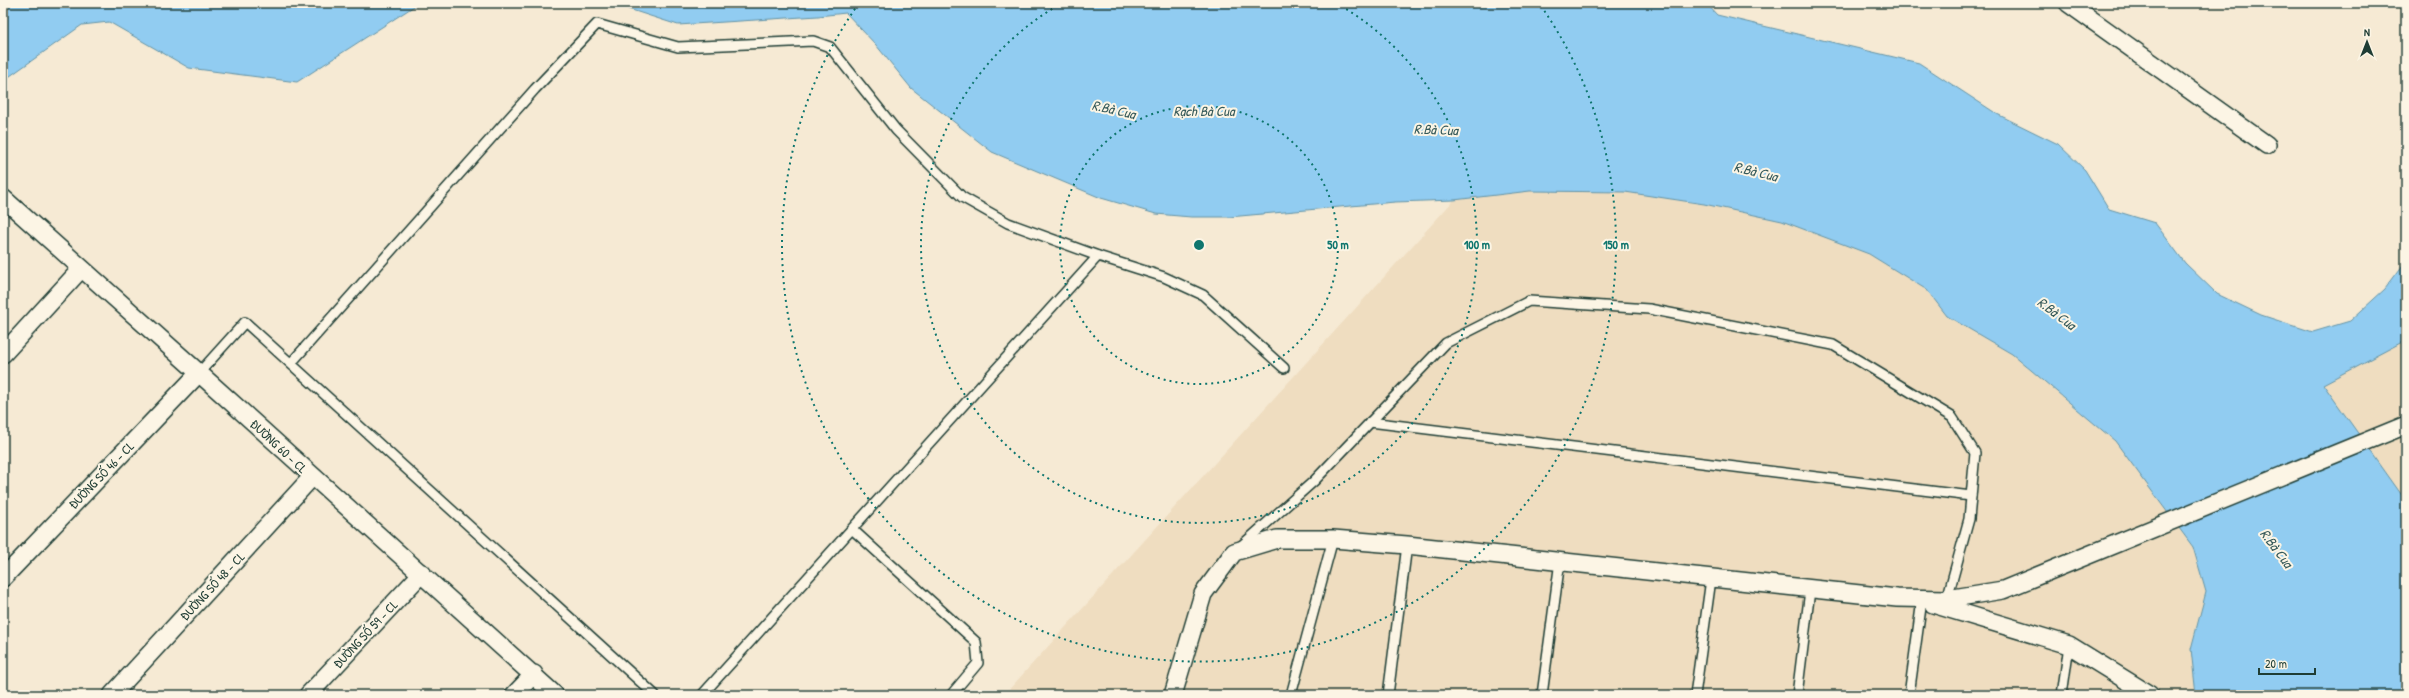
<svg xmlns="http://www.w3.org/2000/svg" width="2409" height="698" viewBox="0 0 2409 698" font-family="'Patrick Hand',sans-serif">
  <rect width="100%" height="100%" fill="#f6ead4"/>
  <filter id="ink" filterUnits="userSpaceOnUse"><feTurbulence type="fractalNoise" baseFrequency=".025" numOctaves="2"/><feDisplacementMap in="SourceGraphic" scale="8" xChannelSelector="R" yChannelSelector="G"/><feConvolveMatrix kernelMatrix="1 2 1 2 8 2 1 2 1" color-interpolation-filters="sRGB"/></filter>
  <g filter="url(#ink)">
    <g fill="#efddc0">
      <polygon points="1530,191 1625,192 1704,204 1782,221 1869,254 1927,290 1947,316 2012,354 2115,441 2193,547 2206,592 2191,649 2196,695 1004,695 1454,200"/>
      <polygon points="2406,324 2406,501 2323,384"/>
    </g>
    <g fill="#91ccf1" stroke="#6393a5">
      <polygon points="3,3 419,3 297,82 189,68 109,22 82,25 3,81"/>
      <polygon points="610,3 1244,3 1249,5 1706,3 1717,15 1919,63 1997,114 2058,144 2085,170 2109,209 2155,223 2185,263 2217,294 2261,315 2313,332 2350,321 2385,289 2406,261 2406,340 2323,384 2406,501 2406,695 2196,695 2191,649 2206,592 2193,547 2115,441 2012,354 1947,316 1927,290 1869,254 1782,221 1704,204 1625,192 1530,191 1454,200 1395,202 1229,217 1191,217 1156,214 1101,198 992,152 911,88 876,45 846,13 818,16 678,25"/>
    </g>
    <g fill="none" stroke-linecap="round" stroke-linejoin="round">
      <defs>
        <g id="lane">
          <polyline points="292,362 535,89 597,24 678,47 813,41 830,47 896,130 962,197 1008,223 1098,256 1164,277 1203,295 1284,368"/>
          <polyline points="199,373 245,322 655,695"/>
          <polyline points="1370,422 1971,496"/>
          <polyline points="852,529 976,642 978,663 951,695"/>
          <polyline points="1241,546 1314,481 1446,343 1529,301 1649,309 1833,345 1952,417 1975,453 1969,519 1947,599"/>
          <polyline points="702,695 1098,256"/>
          <polyline points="1291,695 1333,539"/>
          <polyline points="1388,695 1407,545"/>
          <polyline points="1542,695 1560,561"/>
          <polyline points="1695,695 1711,579"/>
          <polyline points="1797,695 1810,590"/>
          <polyline points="1909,695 1922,600"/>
          <polyline points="2062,695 2069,645"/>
        </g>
        <g id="street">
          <polyline points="2068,3 2267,145"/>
          <polyline points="3,198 199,373 555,695"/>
          <polyline points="3,354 81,269"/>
          <polyline points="3,578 199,373"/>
          <polyline points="1933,604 2069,645 2150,695"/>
          <polyline points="112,695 312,477"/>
          <polyline points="308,695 422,573"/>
          <polyline points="514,695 534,674"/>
          <polyline points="1173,695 1203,594 1234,552 1277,539 1333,539 1407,545 1897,598 1947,599 2003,590 2406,425"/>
        </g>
      </defs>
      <use href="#lane" stroke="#1f3d34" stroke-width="12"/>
      <use href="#street" stroke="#1f3d34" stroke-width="20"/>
      <use href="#lane" stroke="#fcf5e5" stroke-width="9"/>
      <use href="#street" stroke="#fcf5e5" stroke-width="17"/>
    </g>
  </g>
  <g fill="none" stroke="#0f766e" stroke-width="2" stroke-dasharray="2 4">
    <circle cx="1199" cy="245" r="139"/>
    <path d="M1336 3A278 278 0 1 1 1062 3"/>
    <path d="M1541 6A417 417 0 1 1 857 6"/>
  </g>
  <g text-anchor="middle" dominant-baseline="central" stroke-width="4" stroke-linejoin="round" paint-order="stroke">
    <g font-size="13" fill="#1f3d34" stroke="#fcf5e5">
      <text transform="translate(279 446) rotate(43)">ĐƯỜNG 60 - CL</text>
      <text transform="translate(101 475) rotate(-46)">ĐƯỜNG SỐ 46 - CL</text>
      <text transform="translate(212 586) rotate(-47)">ĐƯỜNG SỐ 48 - CL</text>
      <text transform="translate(365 634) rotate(-47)">ĐƯỜNG SỐ 59 - CL</text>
    </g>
    <g font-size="14" font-style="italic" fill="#365a5a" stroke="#fcf5e5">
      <text transform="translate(1114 109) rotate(13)">R.Bà Cua</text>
      <text x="1204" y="110">Rạch Bà Cua</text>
      <text transform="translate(1436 129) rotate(2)">R.Bà Cua</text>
      <text transform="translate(1756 171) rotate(14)">R.Bà Cua</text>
      <text transform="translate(2057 313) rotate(37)">R.Bà Cua</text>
      <text transform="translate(2277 548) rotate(53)">R.Bà Cua</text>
    </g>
  </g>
  <circle cx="1199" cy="245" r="6" fill="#0f766e" stroke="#fcf5e5" stroke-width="2"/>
  <g font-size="12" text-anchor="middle" font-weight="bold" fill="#0f766e" stroke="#fcf5e5" stroke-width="4" stroke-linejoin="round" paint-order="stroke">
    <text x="1338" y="249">50 m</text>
    <text x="1477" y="249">100 m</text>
    <text x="1616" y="249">150 m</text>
  </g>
  <rect width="2409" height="698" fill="none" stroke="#fcf5e5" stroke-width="16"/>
  <rect x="8" y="8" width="2393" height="682" fill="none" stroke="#1f3d34" stroke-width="1.5" filter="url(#ink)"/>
  <g transform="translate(2367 42)" stroke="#fcf5e5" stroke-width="3" paint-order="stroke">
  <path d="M0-3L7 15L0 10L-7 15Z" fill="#1f3d34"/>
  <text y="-6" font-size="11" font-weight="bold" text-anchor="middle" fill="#1f3d34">N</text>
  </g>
  <path d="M2259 668v6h56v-6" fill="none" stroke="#1f3d34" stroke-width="2"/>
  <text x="2265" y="668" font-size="12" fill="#1f3d34" stroke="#fcf5e5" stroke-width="3" paint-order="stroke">20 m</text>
</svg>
